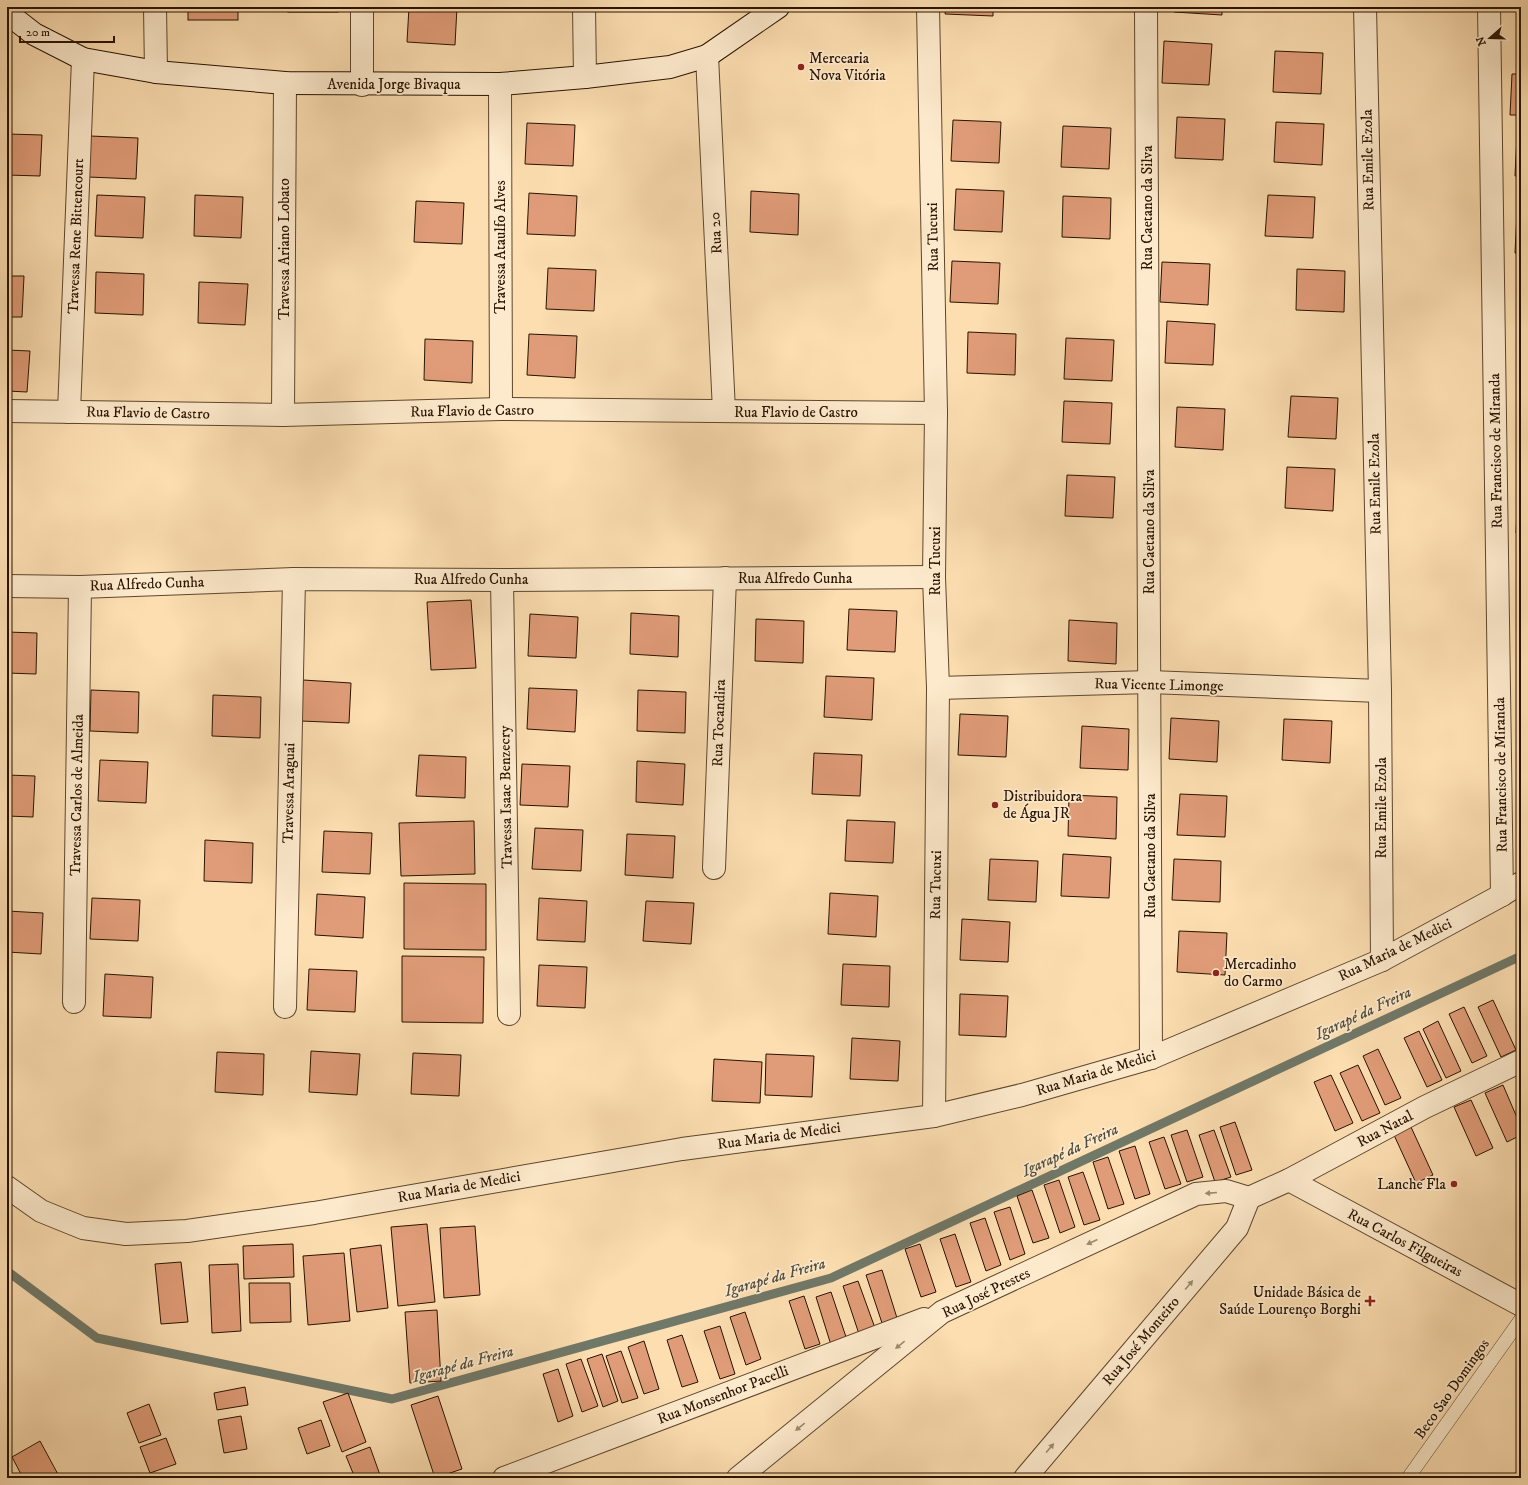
<svg xmlns="http://www.w3.org/2000/svg" width="1528" height="1485" viewBox="0 0 1528 1485" font-family="'IM FELL DW Pica',serif">
  <rect width="100%" height="100%" fill="#fcdeb1"/>
  <filter id="stains"><feTurbulence type="fractalNoise" baseFrequency=".005" numOctaves="4"/><feColorMatrix values="0 0 0 0 .2 0 0 0 0 .09 0 0 0 0 .02 0 0 0 .5 -.17"/></filter>
  <radialGradient id="worn" r=".72"><stop offset=".6" stop-color="#630" stop-opacity="0"/><stop offset="1" stop-color="#630" stop-opacity=".3"/></radialGradient>
  <g fill="none" stroke-linecap="round" stroke-linejoin="round">
    <polyline stroke="#707868" stroke-width="9" points="7,1271 97,1338 392,1399 831,1278 1521,956"/>
  </g>
  <g fill="#e09c78" stroke="#291300">
    <rect x="188" y="7" width="50" height="13"/>
    <rect x="288" y="7" width="50" height="5"/>
    <polygon points="409,7 457,7 455,45 407,42"/>
    <polygon points="946,7 993,7 993,16 945,14"/>
    <polygon points="1174,7 1222,7 1222,15 1174,12"/>
    <polygon points="1520,7 1521,7 1521,40 1518,40"/>
    <polygon points="1164,41 1212,44 1209,85 1162,83"/>
    <polygon points="1275,51 1323,53 1321,94 1273,92"/>
    <polygon points="1512,74 1521,74 1521,115 1510,115"/>
    <polygon points="1177,117 1225,119 1223,160 1175,158"/>
    <polygon points="953,120 1001,122 999,163 951,161"/>
    <polygon points="1276,122 1324,124 1322,165 1274,162"/>
    <polygon points="527,123 575,125 573,166 525,164"/>
    <polygon points="1063,126 1111,128 1109,169 1061,167"/>
    <polygon points="7,134 42,135 40,176 7,175"/>
    <polygon points="1517,135 1521,135 1521,176 1515,176"/>
    <polygon points="90,136 138,138 136,179 88,177"/>
    <polygon points="956,189 1004,191 1002,232 954,230"/>
    <polygon points="751,191 799,194 798,235 750,232"/>
    <polygon points="529,193 577,196 575,236 527,234"/>
    <polygon points="97,195 145,197 143,238 95,236"/>
    <polygon points="195,195 243,197 241,238 194,236"/>
    <polygon points="1268,195 1315,197 1313,238 1265,236"/>
    <polygon points="1063,196 1111,198 1110,239 1062,237"/>
    <polygon points="416,201 464,203 462,244 414,242"/>
    <polygon points="1517,212 1521,212 1521,253 1515,253"/>
    <polygon points="952,261 1000,263 998,304 950,302"/>
    <polygon points="1162,262 1210,264 1208,305 1160,302"/>
    <polygon points="548,268 596,270 594,311 546,309"/>
    <polygon points="1297,269 1345,271 1344,312 1296,310"/>
    <polygon points="96,272 144,274 143,315 95,313"/>
    <polygon points="7,276 24,276 22,317 7,317"/>
    <polygon points="199,282 248,284 245,325 198,323"/>
    <polygon points="1167,321 1215,324 1213,365 1165,363"/>
    <polygon points="968,332 1016,334 1015,375 967,373"/>
    <polygon points="529,334 577,336 575,378 527,375"/>
    <polygon points="1066,338 1114,340 1112,381 1064,379"/>
    <polygon points="425,339 473,341 472,383 424,380"/>
    <polygon points="7,350 30,351 27,392 7,391"/>
    <polygon points="1291,396 1338,398 1336,439 1288,437"/>
    <polygon points="1064,401 1112,403 1110,444 1062,442"/>
    <polygon points="1177,407 1225,409 1223,450 1175,447"/>
    <polygon points="1287,467 1335,469 1333,511 1285,508"/>
    <polygon points="1067,475 1115,477 1113,518 1065,516"/>
    <polygon points="1518,492 1521,492 1521,533 1516,533"/>
    <polygon points="471,600 476,668 431,670 427,602"/>
    <polygon points="849,609 897,611 895,652 847,650"/>
    <polygon points="631,613 679,616 678,657 630,654"/>
    <polygon points="530,614 578,617 576,658 528,656"/>
    <polygon points="756,619 804,621 803,663 755,661"/>
    <polygon points="1069,620 1117,623 1116,664 1068,661"/>
    <polygon points="7,632 37,633 36,674 7,673"/>
    <polygon points="826,676 874,678 872,720 824,717"/>
    <polygon points="303,680 351,683 349,723 301,721"/>
    <polygon points="529,688 577,690 575,732 527,729"/>
    <polygon points="91,690 139,692 138,733 90,731"/>
    <polygon points="638,690 686,692 685,733 637,731"/>
    <polygon points="213,695 261,697 260,738 212,736"/>
    <polygon points="960,714 1008,716 1006,757 958,755"/>
    <polygon points="1171,718 1219,721 1217,762 1169,759"/>
    <polygon points="1284,719 1332,721 1330,763 1282,760"/>
    <polygon points="1082,726 1129,729 1128,770 1080,768"/>
    <polygon points="814,753 862,755 860,796 812,794"/>
    <polygon points="419,755 466,757 465,798 416,796"/>
    <polygon points="100,760 148,762 146,803 98,801"/>
    <polygon points="637,761 685,764 683,805 636,802"/>
    <polygon points="522,764 570,766 568,807 520,805"/>
    <polygon points="7,775 35,776 33,817 7,816"/>
    <polygon points="1180,794 1227,796 1225,837 1177,835"/>
    <polygon points="1069,795 1117,797 1116,839 1068,836"/>
    <polygon points="847,820 895,822 893,863 845,861"/>
    <polygon points="474,821 475,874 401,876 399,823"/>
    <polygon points="535,828 583,830 581,871 532,869"/>
    <polygon points="324,831 372,833 370,874 322,872"/>
    <polygon points="627,834 675,836 673,878 625,875"/>
    <polygon points="205,840 253,843 252,883 204,881"/>
    <polygon points="1063,854 1111,857 1109,898 1061,896"/>
    <polygon points="990,859 1038,861 1036,902 988,900"/>
    <polygon points="1174,859 1221,861 1220,902 1172,900"/>
    <polygon points="404,883 486,884 486,950 404,949"/>
    <polygon points="830,893 878,896 876,937 828,934"/>
    <polygon points="317,894 365,897 363,938 315,935"/>
    <polygon points="92,898 140,900 138,941 90,939"/>
    <polygon points="539,898 587,901 585,942 537,940"/>
    <polygon points="646,901 694,903 691,944 643,941"/>
    <polygon points="7,911 43,913 41,954 7,952"/>
    <polygon points="962,919 1010,922 1008,962 960,960"/>
    <polygon points="1179,931 1227,933 1225,975 1177,972"/>
    <polygon points="402,956 484,957 483,1023 402,1022"/>
    <polygon points="843,964 890,966 889,1007 841,1005"/>
    <polygon points="539,965 587,967 585,1008 537,1006"/>
    <polygon points="309,969 357,971 355,1012 307,1010"/>
    <polygon points="105,974 153,977 151,1018 103,1016"/>
    <polygon points="960,994 1008,996 1006,1037 959,1035"/>
    <polygon points="1493,1000 1516,1050 1501,1057 1478,1007"/>
    <polygon points="1464,1007 1487,1056 1472,1063 1449,1014"/>
    <polygon points="1438,1021 1461,1071 1446,1078 1423,1029"/>
    <polygon points="1419,1031 1442,1080 1427,1087 1404,1038"/>
    <polygon points="852,1038 900,1041 898,1081 850,1079"/>
    <polygon points="1378,1049 1401,1098 1385,1105 1363,1056"/>
    <polygon points="311,1051 360,1054 357,1095 309,1092"/>
    <polygon points="217,1052 264,1054 263,1095 215,1092"/>
    <polygon points="413,1053 461,1055 459,1096 411,1094"/>
    <polygon points="766,1054 814,1056 812,1097 765,1095"/>
    <polygon points="714,1059 762,1062 760,1103 712,1101"/>
    <polygon points="1358,1065 1380,1113 1362,1121 1340,1073"/>
    <polygon points="1331,1075 1353,1123 1335,1131 1314,1082"/>
    <polygon points="1503,1085 1521,1127 1521,1135 1507,1142 1485,1093"/>
    <polygon points="1471,1100 1493,1148 1476,1156 1454,1107"/>
    <polygon points="1235,1122 1252,1170 1236,1175 1220,1127"/>
    <polygon points="1411,1127 1433,1175 1416,1183 1394,1135"/>
    <polygon points="1187,1130 1203,1177 1187,1182 1171,1135"/>
    <polygon points="1214,1130 1231,1177 1215,1182 1199,1135"/>
    <polygon points="1164,1137 1181,1184 1165,1189 1149,1142"/>
    <polygon points="1135,1146 1150,1194 1135,1199 1119,1151"/>
    <polygon points="1108,1157 1124,1204 1108,1209 1093,1162"/>
    <polygon points="1083,1172 1100,1220 1084,1225 1068,1177"/>
    <polygon points="1059,1180 1075,1227 1060,1233 1044,1185"/>
    <polygon points="1032,1190 1049,1238 1033,1243 1017,1196"/>
    <polygon points="1010,1207 1025,1254 1010,1260 994,1212"/>
    <polygon points="985,1218 1001,1265 986,1271 970,1223"/>
    <polygon points="427,1224 435,1302 398,1306 391,1227"/>
    <polygon points="475,1226 480,1295 444,1298 440,1228"/>
    <polygon points="955,1234 971,1282 956,1287 940,1239"/>
    <polygon points="293,1244 294,1277 244,1279 243,1246"/>
    <polygon points="920,1244 936,1292 921,1297 905,1249"/>
    <polygon points="381,1245 388,1308 357,1312 350,1249"/>
    <polygon points="344,1253 350,1321 308,1325 303,1256"/>
    <polygon points="181,1262 188,1322 161,1324 155,1264"/>
    <polygon points="238,1264 241,1331 212,1333 209,1265"/>
    <polygon points="882,1270 897,1318 882,1323 866,1275"/>
    <polygon points="858,1281 875,1328 859,1334 843,1286"/>
    <polygon points="249,1283 290,1283 291,1322 250,1323"/>
    <polygon points="831,1292 847,1340 831,1345 816,1297"/>
    <polygon points="804,1296 820,1344 805,1349 789,1301"/>
    <polygon points="437,1310 441,1381 410,1383 405,1312"/>
    <polygon points="745,1312 761,1359 746,1365 730,1317"/>
    <polygon points="720,1326 735,1374 720,1379 704,1331"/>
    <polygon points="682,1335 698,1382 682,1387 667,1340"/>
    <polygon points="644,1341 659,1389 644,1394 628,1347"/>
    <polygon points="621,1351 638,1398 622,1403 606,1356"/>
    <polygon points="602,1354 618,1401 603,1407 587,1359"/>
    <polygon points="581,1359 598,1406 582,1412 566,1364"/>
    <polygon points="558,1369 573,1416 558,1422 543,1374"/>
    <polygon points="245,1387 248,1405 217,1410 214,1393"/>
    <polygon points="348,1393 366,1442 342,1452 323,1402"/>
    <polygon points="438,1396 462,1469 435,1478 411,1405"/>
    <polygon points="149,1404 161,1435 139,1443 127,1413"/>
    <polygon points="241,1416 247,1449 224,1453 218,1420"/>
    <polygon points="321,1420 330,1446 307,1454 298,1428"/>
    <polygon points="166,1438 176,1464 150,1473 140,1447"/>
    <polygon points="40,1441 60,1478 23,1478 12,1457"/>
    <polygon points="370,1447 380,1475 370,1478 355,1478 346,1456"/>
  </g>
  <g fill="none" stroke-linecap="round" stroke-linejoin="round">
    <defs>
      <polyline id="lane" points="1408,1478 1521,1319"/>
      <g id="street">
        <polyline points="155,7 156,72"/>
        <polyline points="584,7 585,77"/>
        <polyline points="928,7 936,413 934,577 938,688 934,1116"/>
        <polyline points="1146,7 1151,1058"/>
        <polyline points="1365,7 1380,691 1382,960"/>
        <polyline points="1489,7 1502,895"/>
        <polyline points="707,56 724,411"/>
        <polyline points="500,84 501,409"/>
        <polyline points="362,85 362,7"/>
        <polyline points="7,411 283,415 501,409 936,413"/>
        <polyline points="69,412 83,59"/>
        <polyline points="283,415 285,83"/>
        <polyline points="502,580 509,1014"/>
        <polyline points="7,586 80,587 294,579 502,580 934,577"/>
        <polyline points="938,688 1150,682 1380,691"/>
        <polyline points="714,868 725,578"/>
        <polyline points="74,1002 80,587"/>
        <polyline points="285,1007 294,579"/>
        <polyline points="1289,1180 1521,1305"/>
        <polyline points="7,1187 41,1211 83,1228 126,1234 187,1231 314,1213 682,1149 934,1116 1022,1095 1151,1058 1382,960 1502,895 1521,883"/>
        <polyline points="1249,1198 1289,1180 1425,1107 1521,1061"/>
        <polyline points="504,1478 924,1319"/>
        <polyline points="738,1478 942,1312 1196,1194 1226,1191 1249,1198"/>
        <polyline points="1025,1478 1237,1228 1249,1198"/>
      </g>
      <polyline id="secondary" points="7,13 34,34 83,59 156,72 285,83 500,84 585,77 670,67 707,56 778,7"/>
    </defs>
    <use href="#lane" stroke="#5e462c" stroke-width="14"/>
    <use href="#street" stroke="#5e462c" stroke-width="24"/>
    <use href="#secondary" stroke="#291300" stroke-width="24"/>
    <use href="#lane" stroke="#fdeacc" stroke-width="13"/>
    <use href="#street" stroke="#fdeacc" stroke-width="22"/>
    <use href="#secondary" stroke="#fdeacc" stroke-width="22"/>
  </g>
  <defs><path id="oneway-solid" d="M-6-.8H1V-3.2L6.5 0L1 3.2V.8H-6Z"/></defs>
  <g fill="#9e8970">
    <use href="#oneway-solid" transform="translate(1211 1193) rotate(175)"/>
    <use href="#oneway-solid" transform="translate(1092 1242) rotate(155)"/>
    <use href="#oneway-solid" transform="translate(1189 1285) rotate(-50)"/>
    <use href="#oneway-solid" transform="translate(900 1345) rotate(141)"/>
    <use href="#oneway-solid" transform="translate(800 1427) rotate(141)"/>
    <use href="#oneway-solid" transform="translate(1050 1448) rotate(-50)"/>
  </g>
  <g fill="#8f2418" stroke="#fdeacc" stroke-width="1.5">
    <circle cx="801" cy="67" r="4"/>
    <circle cx="995" cy="805" r="4"/>
    <circle cx="1216" cy="973" r="4"/>
    <circle cx="1454" cy="1184" r="4"/>
    <path d="M1368 1295h4v4h4v4h-4v4h-4v-4h-4v-4h4z"/>
  </g>
  <g text-anchor="middle" dominant-baseline="central" stroke-width="3.5" stroke-linejoin="round" paint-order="stroke">
    <g font-size="15" fill="#291300" stroke="#fdeacc" text-anchor="start">
      <text x="809" y="58">Mercearia<tspan x="809" dy="17">Nova Vitória</tspan></text>
      <text x="1003" y="796">Distribuidora<tspan x="1003" dy="17">de Água JR</tspan></text>
      <text x="1224" y="964">Mercadinho<tspan x="1224" dy="17">do Carmo</tspan></text>
      <text x="1446" y="1184" text-anchor="end">Lanche Fla</text>
      <text x="1361" y="1292" text-anchor="end">Unidade Básica de<tspan x="1361" dy="17">Saúde Lourenço Borghi</tspan></text>
    </g>
    <g font-size="15" fill="#291300" stroke="#fdeacc">
      <text x="394" y="84">Avenida Jorge Bivaqua</text>
      <text transform="translate(1368 160) rotate(-91)">Rua Emile Ezola</text>
      <text transform="translate(1147 208) rotate(-90)">Rua Caetano da Silva</text>
      <text transform="translate(716 233) rotate(-93)">Rua 20</text>
      <text transform="translate(76 236) rotate(-88)">Travessa Rene Bittencourt</text>
      <text transform="translate(933 237) rotate(-91)">Rua Tucuxi</text>
      <text transform="translate(500 247) rotate(-90)">Travessa Ataulfo Alves</text>
      <text transform="translate(284 249) rotate(-90)">Travessa Ariano Lobato</text>
      <text transform="translate(472 411) rotate(-1)">Rua Flavio de Castro</text>
      <text x="796" y="412">Rua Flavio de Castro</text>
      <text transform="translate(148 413) rotate(1)">Rua Flavio de Castro</text>
      <text transform="translate(1496 451) rotate(-91)">Rua Francisco de Miranda</text>
      <text transform="translate(1375 484) rotate(-91)">Rua Emile Ezola</text>
      <text transform="translate(1149 532) rotate(-90)">Rua Caetano da Silva</text>
      <text transform="translate(935 561) rotate(-90)">Rua Tucuxi</text>
      <text x="795" y="578">Rua Alfredo Cunha</text>
      <text x="471" y="579">Rua Alfredo Cunha</text>
      <text transform="translate(147 584) rotate(-2)">Rua Alfredo Cunha</text>
      <text transform="translate(1159 685) rotate(1)">Rua Vicente Limonge</text>
      <text transform="translate(719 723) rotate(-88)">Rua Tocandira</text>
      <text transform="translate(1501 775) rotate(-91)">Rua Francisco de Miranda</text>
      <text transform="translate(289 793) rotate(-89)">Travessa Araguai</text>
      <text transform="translate(77 795) rotate(-89)">Travessa Carlos de Almeida</text>
      <text transform="translate(506 797) rotate(-91)">Travessa Isaac Benzecry</text>
      <text transform="translate(1381 808) rotate(-90)">Rua Emile Ezola</text>
      <text transform="translate(1150 856) rotate(-90)">Rua Caetano da Silva</text>
      <text transform="translate(936 885) rotate(-89)">Rua Tucuxi</text>
      <text transform="translate(1395 950) rotate(-26)">Rua Maria de Medici</text>
      <text transform="translate(1096 1073) rotate(-17)">Rua Maria de Medici</text>
      <text transform="translate(1385 1129) rotate(-28)">Rua Natal</text>
      <text transform="translate(779 1136) rotate(-8)">Rua Maria de Medici</text>
      <text transform="translate(459 1187) rotate(-10)">Rua Maria de Medici</text>
      <text transform="translate(1405 1243) rotate(28)">Rua Carlos Filgueiras</text>
      <text transform="translate(986 1293) rotate(-26)">Rua José Prestes</text>
      <text transform="translate(1141 1341) rotate(-50)">Rua José Monteiro</text>
      <text transform="translate(1452 1389) rotate(-55)">Beco Sao Domingos</text>
      <text transform="translate(723 1395) rotate(-21)">Rua Monsenhor Pacelli</text>
    </g>
    <g font-size="16" font-style="italic" fill="#524e3d" stroke="#fdeacc">
      <text transform="translate(1363 1013) rotate(-25)">Igarapé da Freira</text>
      <text transform="translate(1070 1150) rotate(-25)">Igarapé da Freira</text>
      <text transform="translate(775 1277) rotate(-16)">Igarapé da Freira</text>
      <text transform="translate(463 1364) rotate(-15)">Igarapé da Freira</text>
    </g>
  </g>
  <rect width="1528" height="1485" fill="none" stroke="#fcdeb1" stroke-width="24"/>
  <rect x="8" y="8" width="1512" height="1469" fill="none" stroke="#291300" stroke-width="2"/>
  <rect x="12" y="12" width="1504" height="1461" fill="none" stroke="#291300"/>
  <g transform="translate(1490 38) rotate(250)" stroke="#fdeacc" stroke-width="3" paint-order="stroke">
  <path d="M0-3L7 15L0 10L-7 15Z" fill="#291300"/>
  <text y="-6" font-size="11" font-weight="bold" text-anchor="middle" fill="#291300">N</text>
  </g>
  <path d="M20 36v6h94v-6" fill="none" stroke="#291300" stroke-width="2"/>
  <text x="26" y="36" font-size="12" fill="#291300" stroke="#fdeacc" stroke-width="3" paint-order="stroke">20 m</text>
  <rect width="100%" height="100%" filter="url(#stains)"/>
  <rect width="100%" height="100%" fill="url(#worn)"/>
</svg>
